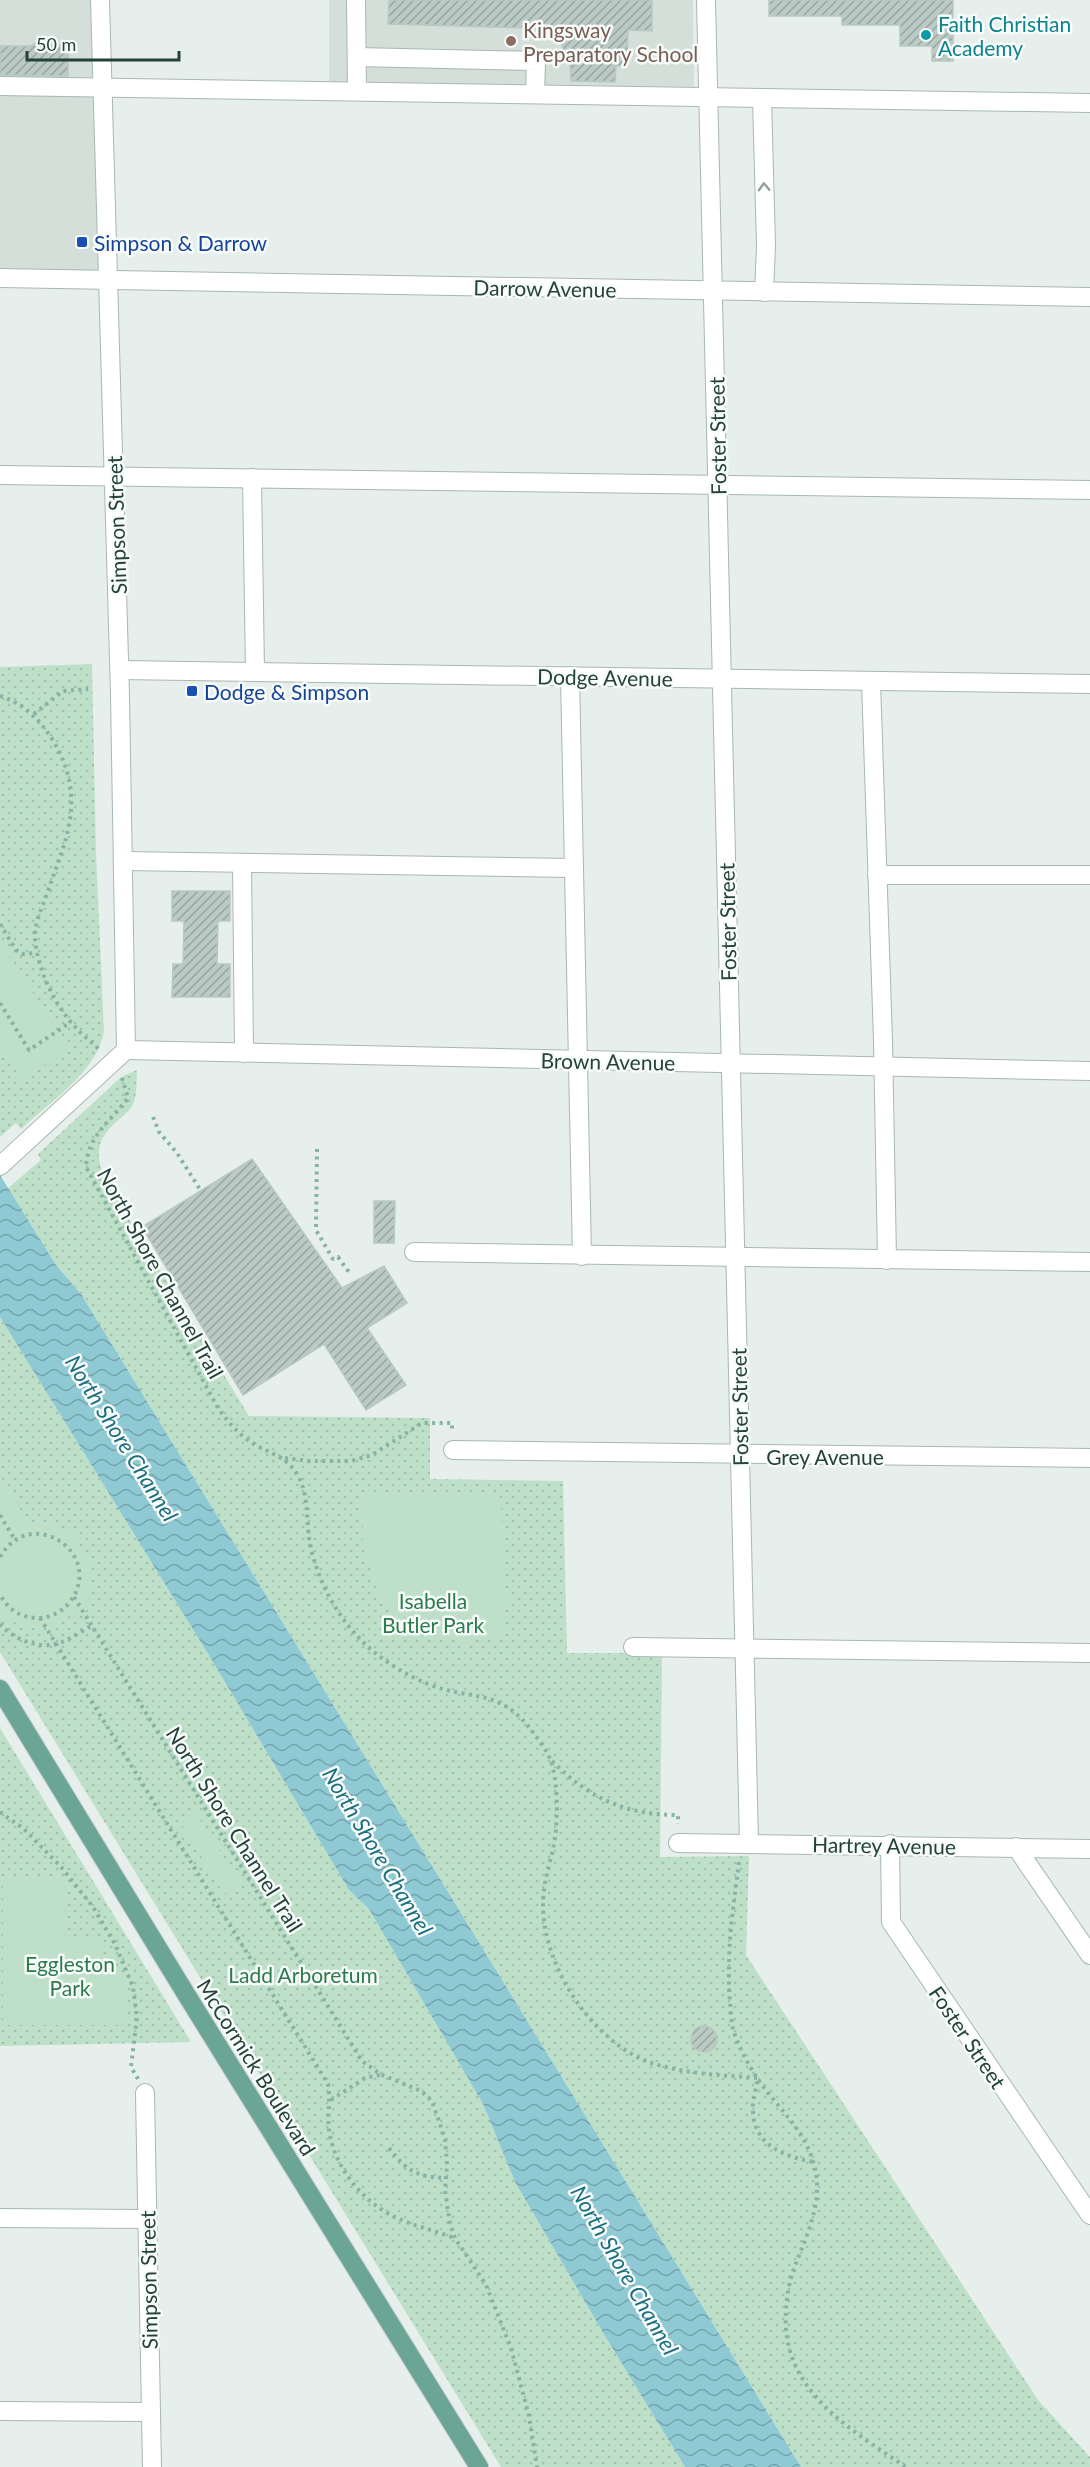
<svg xmlns="http://www.w3.org/2000/svg" width="1090" height="2467" viewBox="0 0 1090 2467" font-family="Lato,sans-serif">
  <defs>
    <pattern id="grass-dots" width="8" height="8" patternUnits="userSpaceOnUse" patternTransform="scale(1.5)"><rect width="8" height="8" fill="#bfe0c8"/><path d="M2 2h.1M6 6h.1" fill="none" stroke="#a4c1ad" stroke-width="1.8" stroke-linecap="round"/></pattern>
    <pattern id="water-waves" width="16" height="10" patternUnits="userSpaceOnUse" patternTransform="scale(1.5)"><rect width="16" height="10" fill="#8ec9d4"/><path d="M0 5q4-4 8 0t8 0" fill="none" stroke="#74a5ad"/></pattern>
    <pattern id="building-hatch" width="6" height="6" patternUnits="userSpaceOnUse" patternTransform="scale(1.5)"><rect width="6" height="6" fill="#bbcac4"/><path d="M-1 1l2-2M0 6l6-6M5 7l2-2" fill="none" stroke="#98a6a0"/></pattern>
  </defs>
  <rect width="100%" height="100%" fill="#e6efeb"/>
  <g fill="#d4dfda">
    <polygon points="0,0 100,0 108,280 0,278"/>
    <polygon points="329,0 693,0 694,87 329,82"/>
  </g>
  <g fill="url(#grass-dots)">
    <path d="M92 664 96 854 104 1031C97 1072 50 1102 21 1129L16 1123 0 1137V667Z"/>
    <path d="M137 1070C136 1082 138 1098 131 1108 128 1112 122 1117 117 1121 96 1140 95 1154 105 1180L249 1416 430 1418V1479L563 1481 567 1653H662L660 1857 749 1856 746 1955 1038 2400 1090 2457V2467H801L81 1294 56 1265 8 1188 41 1160 38 1154 121 1077Z"/>
    <polygon points="0,1317 210,1657 349,1890 369,1909 483,2104 515,2182 605,2336 685,2467 501,2467 0,1652"/>
    <polygon points="0,1728 191,2042 0,2046"/>
  </g>
  <g fill="#bfe0c8">
    <polygon points="0,942 69,1049 22,1081 0,1044"/>
    <path d="M0 1476 28 1522H49L74 1534 88 1560 91 1581 87 1603C66 1619 44 1637 17 1623 11 1620 5 1618 0 1613Z"/>
    <polygon points="496,1495 501,1503 504,1591 511,1598 504,1605 505,1637 473,1636 462,1647 450,1635 432,1635 381,1602 363,1544 362,1496"/>
    <polygon points="196,1813 240,1884 224,1894 180,1822"/>
    <polygon points="3,1877 64,1878 64,1939 101,1939 101,1973 126,1973 125,2025 3,2025"/>
  </g>
  <polygon fill="url(#water-waves)" points="0,1175 56,1265 81,1294 801,2467 685,2467 605,2336 515,2182 483,2104 369,1909 349,1890 210,1657 0,1317"/>
  <g fill="url(#building-hatch)" stroke="#b8c9c2" stroke-width="1.5">
    <polygon points="389,0 652,0 652,31 628,30 627,66 616,66 615,82 571,81 570,62 562,61 563,29 388,24"/>
    <polygon points="769,0 953,0 953,61 932,61 932,46 900,46 900,25 842,25 842,16 769,16"/>
    <polygon points="37,42 55,46 68,42 68,76 0,75 0,46 31,46"/>
    <polygon points="172,891 230,891 230,921 218,921 217,964 230,964 230,997 172,997 173,964 183,964 184,921 172,921"/>
    <polygon points="252,1159 342,1288 384,1266 407,1303 367,1328 406,1385 366,1410 324,1344 243,1395 142,1227"/>
    <polygon points="374,1201 395,1201 394,1243 374,1243"/>
    <circle cx="704" cy="2039" r="13"/>
  </g>
  <g fill="none" stroke-linecap="round" stroke-linejoin="round">
    <defs>
      <g id="minor">
        <polyline points="100,0 120,695 126,1050"/>
        <polyline points="356,0 357,91"/>
        <polyline points="706,0 749,1843"/>
        <polyline points="357,57 536,61 535,94"/>
        <polyline points="0,86 1090,103"/>
        <polyline points="762,98 766,246 764,292"/>
        <polyline points="0,278 1090,297"/>
        <polyline points="0,475 1090,490"/>
        <polyline points="252,478 255,672"/>
        <polyline points="120,670 1090,684"/>
        <polyline points="570,676 582,1256"/>
        <polyline points="871,681 883,1040 887,1260"/>
        <polyline points="123,861 574,868"/>
        <polyline points="242,863 244,1053"/>
        <polyline points="877,875 1090,875"/>
        <polyline points="126,1050 1090,1071"/>
        <polyline points="0,1166 126,1050"/>
        <polyline points="414,1252 1090,1262"/>
        <polyline points="453,1450 1090,1458"/>
        <polyline points="633,1647 1090,1653"/>
        <polyline points="678,1843 1090,1849"/>
        <polyline points="890,1844 891,1922 1090,2215"/>
        <polyline points="1016,1847 1090,1955"/>
        <polyline points="145,2093 152,2467"/>
        <polyline points="0,2218 147,2219"/>
        <polyline points="0,2411 151,2412"/>
      </g>
      <polyline id="major" points="0,1689 186,1994 479,2467"/>
    </defs>
    <use href="#minor" stroke="#a8b8b2" stroke-width="20"/>
    <use href="#major" stroke="#c2cac8" stroke-width="20"/>
    <g stroke="#86b3a5" stroke-width="4" stroke-dasharray="3 4.5" stroke-linecap="butt">
      <path d="M0 696C25 704 40 720 54 742 88 801 65 841 45 899 40 912 34 926 35 939 38 971 55 1006 77 1029 84 1037 94 1043 100 1051"/>
      <polyline points="34,714 63,691 88,689"/>
      <polyline points="0,924 16,950 22,954 37,953"/>
      <polyline points="0,1003 29,1050 71,1022"/>
      <path d="M122 1078 128 1098C110 1122 88 1135 86 1167L218 1408C226 1419 234 1429 244 1437 263 1453 286 1453 298 1476 309 1495 306 1518 309 1538 315 1575 334 1612 359 1638 377 1657 403 1674 428 1684 473 1702 500 1686 535 1735 540 1742 547 1751 550 1759 558 1778 558 1818 555 1837 553 1855 546 1872 544 1890 535 1954 587 2037 646 2061 681 2074 721 2075 758 2078 756 2089 752 2101 753 2112 754 2145 785 2157 814 2162"/>
      <polyline points="153,1117 159,1132 177,1153 201,1191"/>
      <polyline points="317,1149 316,1230 333,1259 338,1257 351,1275"/>
      <polyline points="285,1458 309,1461 351,1461 372,1455 422,1423 452,1423 452,1433"/>
      <polyline points="0,1515 15,1540"/>
      <path d="M0 1557C32 1502 107 1556 69 1603 61 1613 49 1618 36 1618 20 1617 7 1609 0 1594"/>
      <polyline points="74,1597 362,2061 380,2074 421,2091 432,2101 445,2139 447,2165 445,2190 450,2224 455,2238 486,2285 511,2348 529,2416 537,2467"/>
      <path d="M40 1618 328 2084C331 2100 327 2115 329 2130 334 2166 361 2200 393 2216 412 2226 434 2230 454 2238"/>
      <path d="M0 1624C12 1638 37 1649 56 1644 68 1641 80 1632 91 1626"/>
      <path d="M552 1761C589 1798 625 1815 678 1815V1824"/>
      <polyline points="0,1812 24,1829 62,1868 93,1907 115,1944 133,1987 137,2017 131,2067 138,2079"/>
      <path d="M739 1862C733 1908 726 1955 730 2002 731 2011 731 2021 733 2029 738 2046 748 2064 757 2078 776 2106 803 2128 813 2161 825 2198 808 2232 795 2266 789 2280 787 2296 786 2310 780 2389 848 2428 906 2467"/>
      <polyline points="331,2100 365,2078 380,2075"/>
      <path d="M389 2148C407 2171 416 2177 446 2178"/>
    </g>
    <use href="#minor" stroke="#fff" stroke-width="18"/>
    <use href="#major" stroke="#6aa596" stroke-width="18"/>
  </g>
  <defs><path id="oneway-chevron" d="M-2-3.5L2.5 0L-2 3.5" fill="none" stroke-width="1.6" stroke-linecap="round" stroke-linejoin="round" transform="scale(1.5)"/></defs>
  <use stroke="#92a09c" href="#oneway-chevron" transform="translate(764 187) rotate(-92)"/>
  <circle fill="#0f9aa8" stroke="#f7fbf9" stroke-width="2" cx="926" cy="35" r="6"/>
  <circle fill="#8d6e63" stroke="#f7fbf9" stroke-width="2" cx="511" cy="41" r="6"/>
  <g fill="#1a4fb4" stroke="#f7fbf9" stroke-width="2">
    <rect x="76" y="236" width="12" height="12" rx="3"/>
    <rect x="186" y="685" width="12" height="12" rx="3"/>
  </g>
  <g text-anchor="middle" dominant-baseline="central" stroke-width="5" stroke-linejoin="round" paint-order="stroke">
    <g font-size="21" fill="#0d838f" stroke="#f7fbf9" text-anchor="start">
      <text x="938" y="23">Faith Christian<tspan x="938" dy="24">Academy</tspan></text>
    </g>
    <g font-size="21" fill="#785e54" stroke="#f7fbf9" text-anchor="start">
      <text x="523" y="29">Kingsway<tspan x="523" dy="24">Preparatory School</tspan></text>
    </g>
    <g font-size="21" fill="#164399" stroke="#f7fbf9" text-anchor="start">
      <text x="94" y="242">Simpson &amp; Darrow</text>
      <text x="204" y="691">Dodge &amp; Simpson</text>
    </g>
    <g font-size="21" fill="#24423a" stroke="#f7fbf9">
      <text transform="translate(545 288) rotate(1)">Darrow Avenue</text>
      <text transform="translate(717 436) rotate(-91)">Foster Street</text>
      <text transform="translate(116 525) rotate(-92)">Simpson Street</text>
      <text transform="translate(605 677) rotate(1)">Dodge Avenue</text>
      <text transform="translate(727 922) rotate(-91)">Foster Street</text>
      <text transform="translate(608 1061) rotate(1)">Brown Avenue</text>
      <text transform="translate(161 1273) rotate(61)">North Shore Channel Trail</text>
      <text transform="translate(739 1407) rotate(-91)">Foster Street</text>
      <text x="825" y="1456">Grey Avenue</text>
      <text transform="translate(235 1829) rotate(58)">North Shore Channel Trail</text>
      <text transform="translate(884 1845) rotate(1)">Hartrey Avenue</text>
      <text transform="translate(968 2037) rotate(56)">Foster Street</text>
      <text transform="translate(257 2067) rotate(58)">McCormick Boulevard</text>
      <text transform="translate(148 2280) rotate(-91)">Simpson Street</text>
    </g>
    <g font-size="21" fill="#2d7a4b" stroke="#f7fbf9">
      <text x="433" y="1600">Isabella<tspan x="433" dy="24">Butler Park</tspan></text>
      <text x="70" y="1963">Eggleston<tspan x="70" dy="24">Park</tspan></text>
      <text x="303" y="1974">Ladd Arboretum</text>
    </g>
    <g font-size="22" font-style="italic" fill="#1c6f80" stroke="#f7fbf9">
      <text transform="translate(122 1438) rotate(58)">North Shore Channel</text>
      <text transform="translate(378 1851) rotate(59)">North Shore Channel</text>
      <text transform="translate(625 2270) rotate(60)">North Shore Channel</text>
    </g>
  </g>
  <path d="M27 51v9h152v-9" fill="none" stroke="#24423a" stroke-width="3"/>
  <text x="36" y="51" font-size="18" fill="#24423a" stroke="#f7fbf9" stroke-width="4.5" paint-order="stroke">50 m</text>
</svg>
